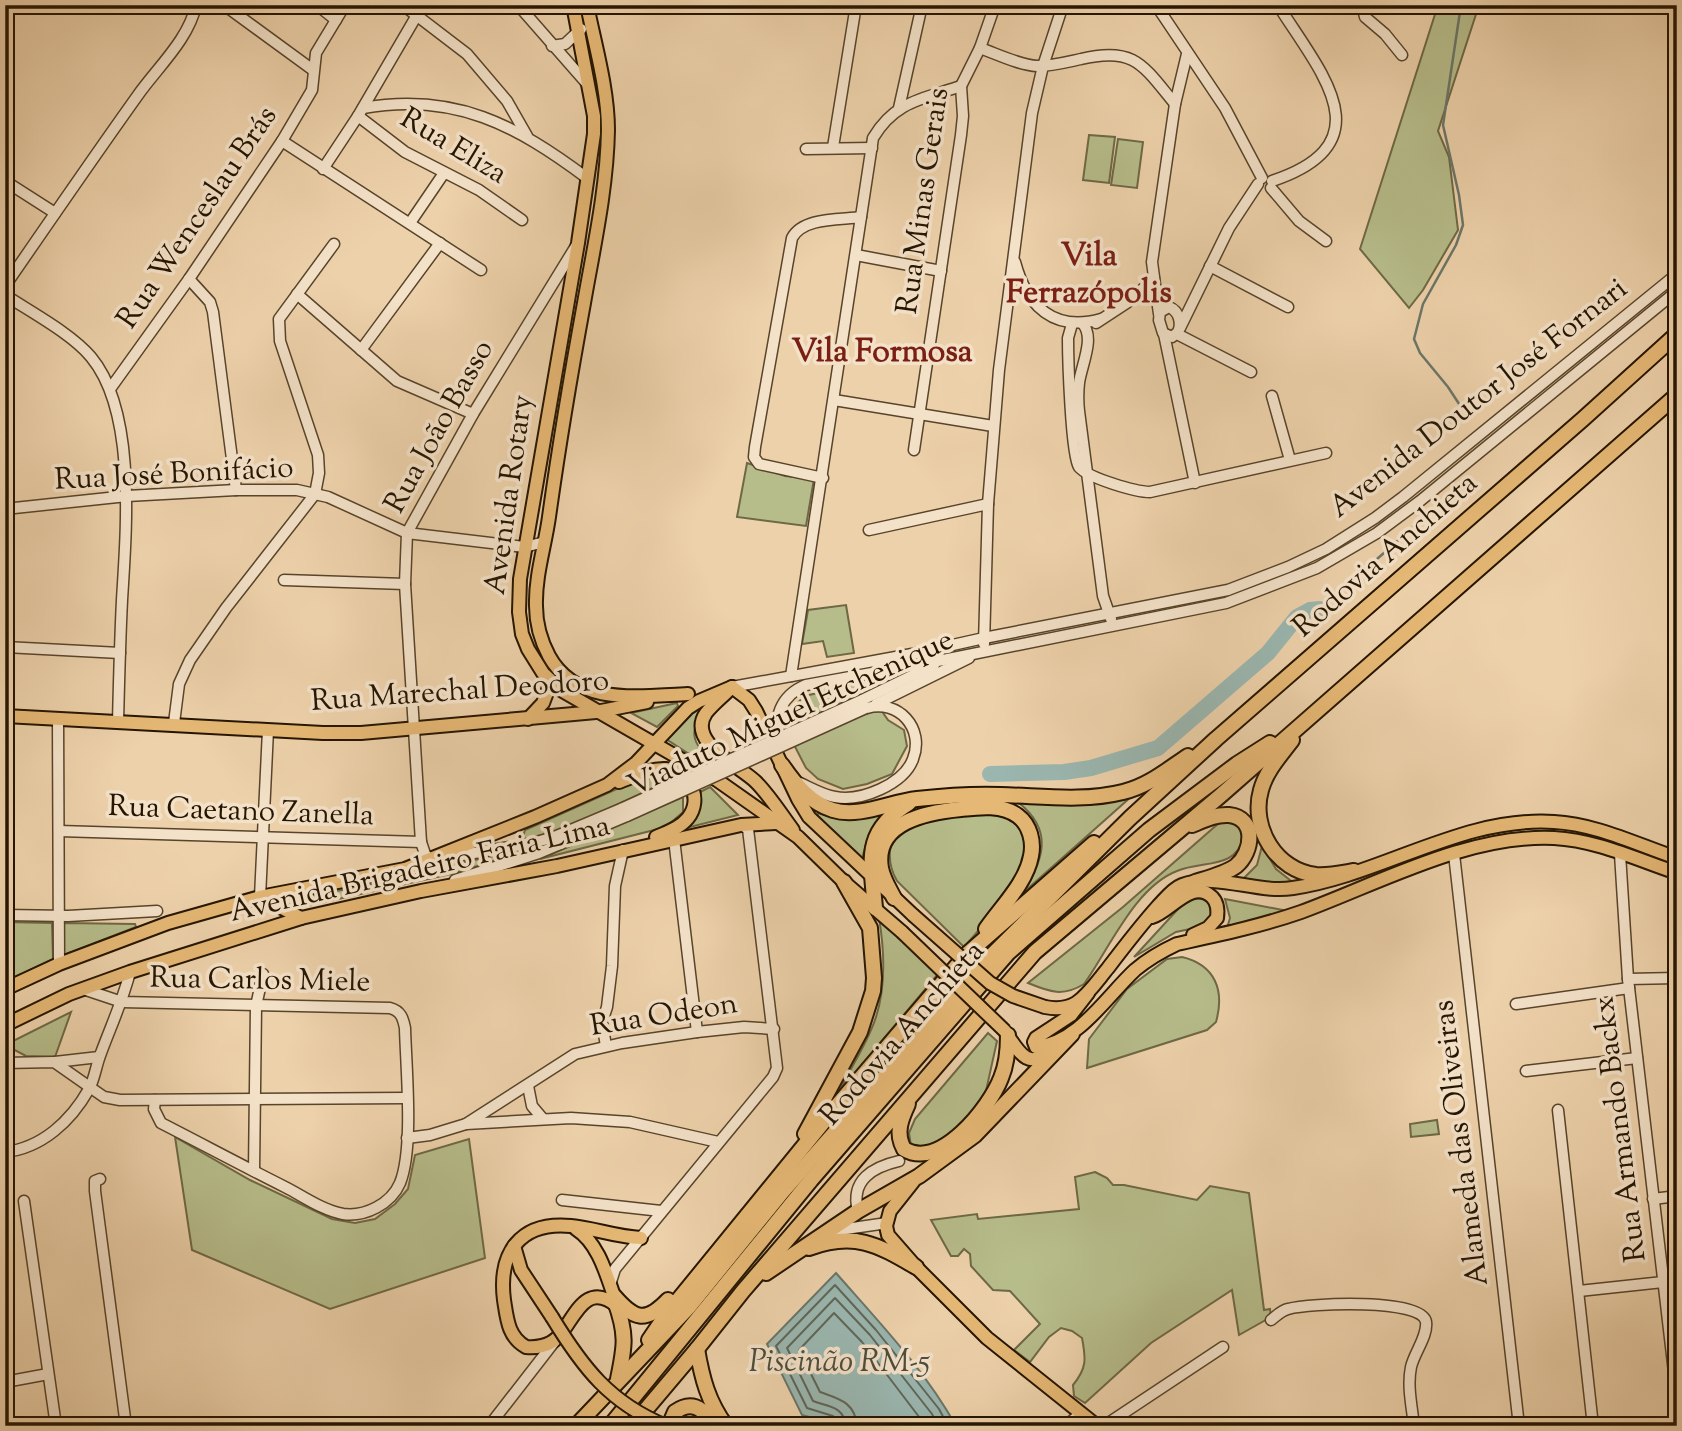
<svg xmlns="http://www.w3.org/2000/svg" width="1682" height="1431" viewBox="0 0 1682 1431" font-family="'Sorts Mill Goudy',serif">
  <rect width="100%" height="100%" fill="#edd1aa"/>
  <filter id="stains"><feTurbulence type="fractalNoise" baseFrequency=".00286" numOctaves="4"/><feColorMatrix values="0 0 0 0 .2 0 0 0 0 .09 0 0 0 0 .02 0 0 0 .5 -.17"/></filter>
  <radialGradient id="worn" r=".72"><stop offset=".6" stop-color="#630" stop-opacity="0"/><stop offset="1" stop-color="#630" stop-opacity=".3"/></radialGradient>
  <g fill="#b6bc8a" stroke="#6e6845" stroke-width="2">
    <polygon points="1438,5 1479,5 1438,131 1449,157 1458,230 1423,290 1409,308 1360,249"/>
    <polygon points="1089,135 1115,137 1109,183 1083,180"/>
    <polygon points="1118,139 1143,142 1137,188 1111,185"/>
    <polygon points="747,463 785,476 814,479 806,526 737,517"/>
    <polygon points="846,605 854,653 827,657 823,641 802,644 808,610"/>
    <polygon points="855,684 863,684 888,720 904,730 907,746 892,774 867,784 843,789 818,779 806,768 790,737 789,722 794,706 805,696"/>
    <polygon points="677,703 678,706 657,727 631,713"/>
    <path d="M704 705C691 729 688 743 714 761L706 765 666 739 689 715Z"/>
    <polygon points="662,773 670,780 565,829 522,840 525,830 630,783"/>
    <polygon points="710,787 738,815 686,828 696,817 700,792"/>
    <path d="M1132 796 1024 892C1044 858 1053 830 1019 803Z"/>
    <polygon points="683,797 683,812 666,827 540,859"/>
    <path d="M888 809C871 826 866 841 861 863L817 815 819 813 834 817Z"/>
    <path d="M998 811 1024 827C1025 832 1027 838 1027 843 1025 875 985 924 964 947L897 881C886 862 886 833 909 822 915 820 925 820 931 819 954 816 976 814 998 811Z"/>
    <path d="M1227 821 1238 824 1244 836C1236 870 1204 860 1177 871 1135 887 1109 949 1084 984 1063 997 1050 992 1028 983L1123 907 1219 823Z"/>
    <polygon points="1262,846 1276,869 1295,884 1259,884 1242,880 1257,865"/>
    <polygon points="517,851 518,853 455,873 302,907 301,897 399,880 441,867"/>
    <polygon points="1190,896 1208,897 1213,915 1204,926 1176,932 1134,957"/>
    <polygon points="1225,899 1288,911 1227,928 1230,918"/>
    <path d="M879 918 938 974 839 1092C849 1071 862 1051 871 1030 887 995 885 954 879 918Z"/>
    <polygon points="5,922 52,923 53,959 5,982"/>
    <polygon points="64,923 135,924 136,927 64,955"/>
    <path d="M1182 957C1215 965 1225 990 1216 1022L1207 1030 1087 1068 1089 1039 1127 989 1167 959Z"/>
    <polygon points="71,1012 55,1057 26,1056 5,1045"/>
    <polygon points="988,1033 997,1041 986,1091 976,1113 932,1148 911,1146 909,1133 915,1119"/>
    <polygon points="1437,1120 1439,1134 1411,1137 1410,1124"/>
    <polygon points="175,1137 250,1180 332,1219 355,1223 375,1219 395,1204 408,1189 415,1155 469,1139 485,1258 330,1309 192,1250"/>
    <path d="M1095 1172 1107 1178 1113 1185H1124L1197 1200 1210 1186 1249 1193 1264 1310 1270 1309 1271 1317 1239 1335 1232 1290 1151 1343 1085 1403 1074 1396 1073 1385C1087 1368 1086 1359 1082 1338L1072 1331 1061 1328 1049 1337 1030 1362 1014 1350 1040 1324 1010 1291 993 1290 971 1266 970 1254 964 1249 958 1256H951L931 1220 977 1214 978 1219 1079 1209 1075 1177Z"/>
  </g>
  <path fill="#9ab6af" stroke="#6b7669" stroke-width="2" d="M836 1273C878 1321 925 1370 956 1426H842L802 1415 767 1344Z"/>
  <g fill="none" stroke-linecap="round" stroke-linejoin="round">
    <g stroke="#606658" stroke-width="2">
      <polyline points="837,1426 833,1416 807,1408 776,1346 835,1285 876,1330 939,1409 948,1426"/>
      <path d="M846 1426C844 1406 828 1407 813 1401L787 1348 835 1298 870 1335 932 1414 938 1426"/>
      <path d="M857 1426C855 1402 839 1399 820 1392L799 1350 834 1313 862 1342 926 1426"/>
    </g>
    <g stroke="#6b7669" stroke-width="2.5">
      <polyline points="1461,5 1443,125 1459,195 1463,225 1456,245 1423,304 1414,339 1420,353 1448,387 1465,413"/>
      <polyline points="1320,609 1442,502"/>
    </g>
    <polyline stroke="#9ab6af" stroke-width="16" points="990,774 1064,772 1091,768 1158,748 1268,653 1297,617 1310,610 1320,609"/>
    <defs>
      <g id="minor">
        <polyline points="224,5 313,70"/>
        <polyline points="317,5 336,20"/>
        <polyline points="403,5 467,54 507,101 527,136"/>
        <polyline points="518,5 589,86"/>
        <polyline points="1156,5 1225,108 1262,178"/>
        <polyline points="1362,5 1365,17 1385,34 1402,55"/>
        <polyline points="552,46 565,44 581,29"/>
        <path d="M980 48C997 54 1019 65 1037 66 1052 66 1067 62 1081 59 1134 46 1143 65 1175 104"/>
        <path d="M363 108C455 92 516 125 587 178"/>
        <polyline points="899,108 922,5"/>
        <polyline points="358,116 405,152 479,190 522,220"/>
        <polyline points="282,141 481,270"/>
        <polyline points="833,147 856,5"/>
        <polyline points="806,149 872,148"/>
        <polyline points="323,169 358,116 417,15"/>
        <polyline points="5,181 55,213"/>
        <path d="M1272 181C1387 143 1320 72 1278 5"/>
        <polyline points="1271,188 1299,221 1326,241"/>
        <polyline points="410,223 444,173"/>
        <polyline points="856,255 941,271"/>
        <path d="M1015 262C1027 307 1054 332 1101 319"/>
        <polyline points="1210,266 1288,307"/>
        <polyline points="189,279 210,302 213,312 236,490"/>
        <path d="M5 286C49 222 93 158 138 95 157 68 189 39 196 5"/>
        <polyline points="297,294 397,381 473,414"/>
        <path d="M5 295C31 312 72 334 91 357 137 412 126 532 122 600 120 640 119 681 118 722"/>
        <path d="M1169 307C1179 311 1182 323 1178 332L1172 337 1163 333 1159 320 1160 312Z"/>
        <polyline points="1159,314 1152,262 1175,104 1187,54"/>
        <path d="M1082 323C1096 337 1081 366 1079 383 1078 392 1078 402 1079 411L1103 596 1111 619"/>
        <polyline points="1096,323 1128,302 1154,279"/>
        <path d="M1072 324 1068 338C1068 357 1071 456 1079 467 1088 478 1136 492 1150 492L1326 453"/>
        <polyline points="1180,328 1229,228 1258,184"/>
        <polyline points="1164,334 1195,483"/>
        <polyline points="1177,334 1251,372"/>
        <polyline points="361,350 440,243"/>
        <polyline points="110,389 189,279 282,141 312,90 316,53 345,5"/>
        <polyline points="1272,396 1290,460"/>
        <polyline points="834,400 993,426"/>
        <polyline points="914,450 961,135 963,116 961,86 980,48 995,5"/>
        <path d="M823 478 759 464 754 457 755 447 792 238C803 217 840 220 861 217"/>
        <polyline points="5,509 127,496 236,490 297,490 328,497 407,533 524,547 545,542"/>
        <polyline points="869,530 988,504"/>
        <polyline points="284,580 405,584"/>
        <polyline points="984,644 988,504 999,370 1032,113 1043,66 1063,5"/>
        <polyline points="5,647 120,653"/>
        <path d="M791 676 873 138C895 101 923 99 961 86"/>
        <polyline points="732,687 912,654 984,638 1228,590 1288,567 1326,549 1375,518 1403,497 1677,274"/>
        <polyline points="862,700 934,665"/>
        <polyline points="876,704 969,658"/>
        <polyline points="58,718 59,964"/>
        <polyline points="174,723 179,684 190,660 226,608 315,494 319,473 318,455 280,341 279,319 334,244"/>
        <path d="M775 745C775 718 779 696 806 685L943 660 1226 603 1317 568 1377 533 1420 501 1677 291"/>
        <path d="M800 783C811 788 823 795 835 797 861 802 904 784 913 759 925 728 898 699 867 708"/>
        <polyline points="59,831 421,842"/>
        <polyline points="674,839 697,1032"/>
        <polyline points="1454,854 1519,1426"/>
        <polyline points="1620,854 1628,979 1677,1398"/>
        <polyline points="430,860 425,854 421,842 405,584 407,533 473,414 576,246"/>
        <polyline points="413,869 462,855 533,843 554,837 623,808"/>
        <polyline points="455,880 539,853 627,816"/>
        <polyline points="260,897 268,730"/>
        <polyline points="5,915 68,916 157,911"/>
        <polyline points="1628,979 1677,978"/>
        <path d="M83 989 122 1002 390 1008C401 1011 403 1018 405 1028 406 1068 414 1148 400 1183 391 1204 365 1217 343 1214 322 1210 303 1196 285 1187 243 1166 202 1144 161 1123L154 1109 155 1100"/>
        <polyline points="1516,1004 1629,988"/>
        <polyline points="606,1046 602,1022 607,1007 612,966 615,886 623,850"/>
        <polyline points="55,1062 99,1057"/>
        <polyline points="5,1063 54,1062 104,1097 120,1100 406,1098"/>
        <polyline points="1526,1071 1637,1058"/>
        <polyline points="528,1086 532,1106 543,1119"/>
        <polyline points="1558,1110 1593,1426"/>
        <polyline points="466,1124 575,1054 622,1043 697,1032 744,1027 774,1029"/>
        <polyline points="407,1138 430,1135 466,1124 571,1118 630,1122 718,1142"/>
        <path d="M5 1152C42 1148 71 1121 89 1089 95 1078 96 1065 101 1053 111 1026 123 1000 130 972"/>
        <polyline points="254,1171 256,1006 263,974"/>
        <polyline points="100,1179 95,1181 95,1191 126,1426"/>
        <polyline points="1653,1199 1677,1196"/>
        <polyline points="562,1200 661,1211"/>
        <polyline points="24,1201 56,1426"/>
        <path d="M858 1211C850 1180 873 1167 899 1161"/>
        <polyline points="832,1231 887,1223"/>
        <polyline points="610,1285 615,1269 773,1077 777,1068 748,829 741,825"/>
        <polyline points="1579,1291 1663,1282"/>
        <path d="M1271 1320C1276 1316 1282 1310 1288 1309 1309 1303 1423 1298 1426 1322 1428 1336 1414 1353 1411 1367 1407 1386 1412 1407 1414 1426"/>
        <polyline points="5,1382 48,1374"/>
        <polyline points="489,1426 555,1341"/>
        <polyline points="1066,1426 1081,1413"/>
        <polyline points="1104,1426 1223,1347"/>
      </g>
      <g id="major">
        <polyline points="573,5 594,116 594,134 578,243 520,579 519,612 522,634 528,649 543,673 561,690 717,780 798,837 844,882 902,932"/>
        <path d="M587 5C595 45 608 89 608 130 607 188 594 246 584 303 571 374 559 445 549 517 545 546 535 576 536 606 536 622 541 641 549 656 577 707 640 696 688 694"/>
        <polyline points="732,687 749,700 756,711 798,799 809,817 913,915"/>
        <path d="M729 690C722 697 712 705 706 713 686 742 740 766 756 782 770 796 781 814 793 830"/>
        <polyline points="5,716 323,733 361,733 596,712 647,702"/>
        <polyline points="528,719 543,703 551,682"/>
        <path d="M619 782C633 777 650 768 666 769 690 771 703 799 688 818 680 828 667 832 656 837"/>
        <polyline points="268,896 276,905 301,918"/>
        <path d="M1152 917C1170 912 1192 878 1212 897 1218 903 1218 911 1217 918L1208 928 1193 935"/>
        <polyline points="5,989 59,964 168,923 260,897 405,869 535,817 607,785 636,763 688,708 699,701 732,687"/>
        <path d="M1088 993 1071 1015 1036 1038 1034 1042 1036 1047C1078 1043 1106 997 1135 970 1148 959 1162 951 1177 944 1218 935 1261 926 1301 912 1380 883 1468 834 1554 838 1596 840 1638 860 1677 873"/>
        <path d="M1045 1007C1055 1009 1066 1009 1076 1003 1089 994 1098 980 1108 968 1124 947 1140 926 1158 906 1165 899 1172 889 1182 885 1217 872 1257 894 1293 888 1382 875 1462 816 1554 822 1596 824 1638 845 1677 858"/>
        <polyline points="5,1025 69,994 130,972 301,918 421,891 557,866 741,825 776,823"/>
        <path d="M1006 1033C1018 1050 1028 1072 1049 1050"/>
        <polyline points="913,1182 890,1211 886,1226 888,1235 916,1267 987,1338 1097,1426"/>
        <path d="M576 1229C598 1243 606 1273 614 1296"/>
        <polyline points="514,1246 521,1270 552,1317"/>
        <path d="M617 1306C584 1279 574 1321 557 1338 549 1346 536 1348 526 1347 508 1337 507 1319 504 1300 498 1253 520 1221 571 1226 594 1228 616 1237 641 1238"/>
      </g>
      <g id="highway">
        <path d="M1292 740C1280 756 1266 771 1261 790 1250 828 1277 871 1316 875 1329 876 1342 873 1354 871"/>
        <path d="M782 765C795 784 810 803 833 810 859 818 890 802 917 799 944 796 974 794 1001 795 1042 796 1083 802 1123 792 1148 786 1167 770 1188 756"/>
        <path d="M1192 825C1204 820 1216 814 1229 815 1257 818 1253 852 1236 866 1225 874 1208 878 1195 882"/>
        <path d="M894 898C889 888 883 879 881 868 873 822 928 812 961 809 979 807 1002 804 1018 816 1030 825 1034 842 1031 856 1026 883 1002 906 986 929"/>
        <path d="M875 908C871 860 862 832 909 803"/>
        <path d="M908 1104C901 1119 895 1133 904 1149 940 1171 990 1107 1001 1078 1007 1064 1008 1050 1008 1035"/>
        <polyline points="805,1134 860,1032 873,991 874,978 870,928 844,882"/>
        <path d="M809 1248C855 1231 878 1245 916 1267"/>
        <polyline points="766,1273 858,1211 919,1176 975,1135 1072,1034"/>
        <path d="M614 1296C634 1319 645 1324 668 1300"/>
        <path d="M615 1301C627 1334 625 1346 618 1379"/>
        <polyline points="649,1340 666,1315 834,1109 966,955 1094,843"/>
        <path d="M697 1349C702 1378 708 1402 726 1426"/>
        <polyline points="576,1426 688,1308 783,1191 992,955 1130,818 1216,739 1583,419 1677,334"/>
        <polyline points="610,1426 811,1180 1008,953 1149,830 1237,764 1270,743"/>
        <polyline points="632,1426 697,1349 743,1291 1035,952 1220,796 1677,395"/>
        <path d="M669 1426 675 1412C693 1399 702 1410 716 1423"/>
      </g>
    </defs>
    <use href="#minor" stroke="#57442a" stroke-width="13"/>
    <use href="#major" stroke="#251500" stroke-width="16"/>
    <use href="#highway" stroke="#251500" stroke-width="18"/>
    <use href="#minor" stroke="#f3e1c8" stroke-width="10"/>
    <use href="#major" stroke="#e6b875" stroke-width="12"/>
    <use href="#highway" stroke="#e6b875" stroke-width="14"/>
    <defs>
      <g id="minor-bridge">
        <polyline points="623,808 862,700"/>
        <polyline points="627,816 866,708"/>
      </g>
      <g id="major-bridge">
        <polyline points="913,915 990,983 1013,996 1045,1007"/>
        <polyline points="902,932 1005,1031"/>
        <path d="M552 1317C583 1368 610 1403 666 1426"/>
      </g>
    </defs>
    <use href="#minor-bridge" stroke="#57442a" stroke-width="13" stroke-linecap="butt"/>
    <use href="#major-bridge" stroke="#251500" stroke-width="16" stroke-linecap="butt"/>
    <use href="#minor-bridge" stroke="#f3e1c8" stroke-width="10"/>
    <use href="#major-bridge" stroke="#e6b875" stroke-width="12"/>
  </g>
  <g text-anchor="middle" dominant-baseline="central" stroke-width="7" stroke-linejoin="round" paint-order="stroke">
    <g font-size="30" fill="#251500" stroke="#f3e1c8">
      <text transform="translate(453 147) rotate(31)">Rua Eliza</text>
      <text transform="translate(924 201) rotate(-82)">Rua Minas Gerais</text>
      <text transform="translate(198 218) rotate(-56)">Rua Wenceslau Brás</text>
      <text transform="translate(1479 399) rotate(-38)">Avenida Doutor José Fornari</text>
      <text transform="translate(440 427) rotate(-61)">Rua João Basso</text>
      <text transform="translate(174 475) rotate(-3)">Rua José Bonifácio</text>
      <text transform="translate(510 495) rotate(-82)">Avenida Rotary</text>
      <text transform="translate(1386 556) rotate(-41)">Rodovia Anchieta</text>
      <text transform="translate(460 692) rotate(-4)">Rua Marechal Deodoro</text>
      <text transform="translate(791 714) rotate(-25)">Viaduto Miguel Etchenique</text>
      <text transform="translate(241 812) rotate(2)">Rua Caetano Zanella</text>
      <text transform="translate(420 870) rotate(-13)">Avenida Brigadeiro Faria Lima</text>
      <text transform="translate(260 981) rotate(1)">Rua Carlos Miele</text>
      <text transform="translate(664 1016) rotate(-9)">Rua Odeon</text>
      <text transform="translate(903 1034) rotate(-49)">Rodovia Anchieta</text>
      <text transform="translate(1621 1129) rotate(-97)">Rua Armando Backx</text>
      <text transform="translate(1462 1143) rotate(-97)">Alameda das Oliveiras</text>
    </g>
    <g font-size="32" font-weight="bold" fill="#7a1f14" stroke="#f3e1c8">
      <text x="1089" y="257">Vila<tspan x="1089" dy="37">Ferrazópolis</tspan></text>
      <text x="882" y="353">Vila Formosa</text>
    </g>
    <g font-size="32" font-style="italic" fill="#4e4d3d" stroke="#f3e1c8">
      <text x="839" y="1363">Piscinão RM-5</text>
    </g>
  </g>
  <rect width="1682" height="1431" fill="none" stroke="#edd1aa" stroke-width="28"/>
  <rect x="7" y="7" width="1668" height="1417" fill="none" stroke="#251500" stroke-width="3.5"/>
  <rect x="14" y="14" width="1654" height="1403" fill="none" stroke="#251500" stroke-width="2"/>
  <rect width="100%" height="100%" filter="url(#stains)"/>
  <rect width="100%" height="100%" fill="url(#worn)"/>
</svg>
